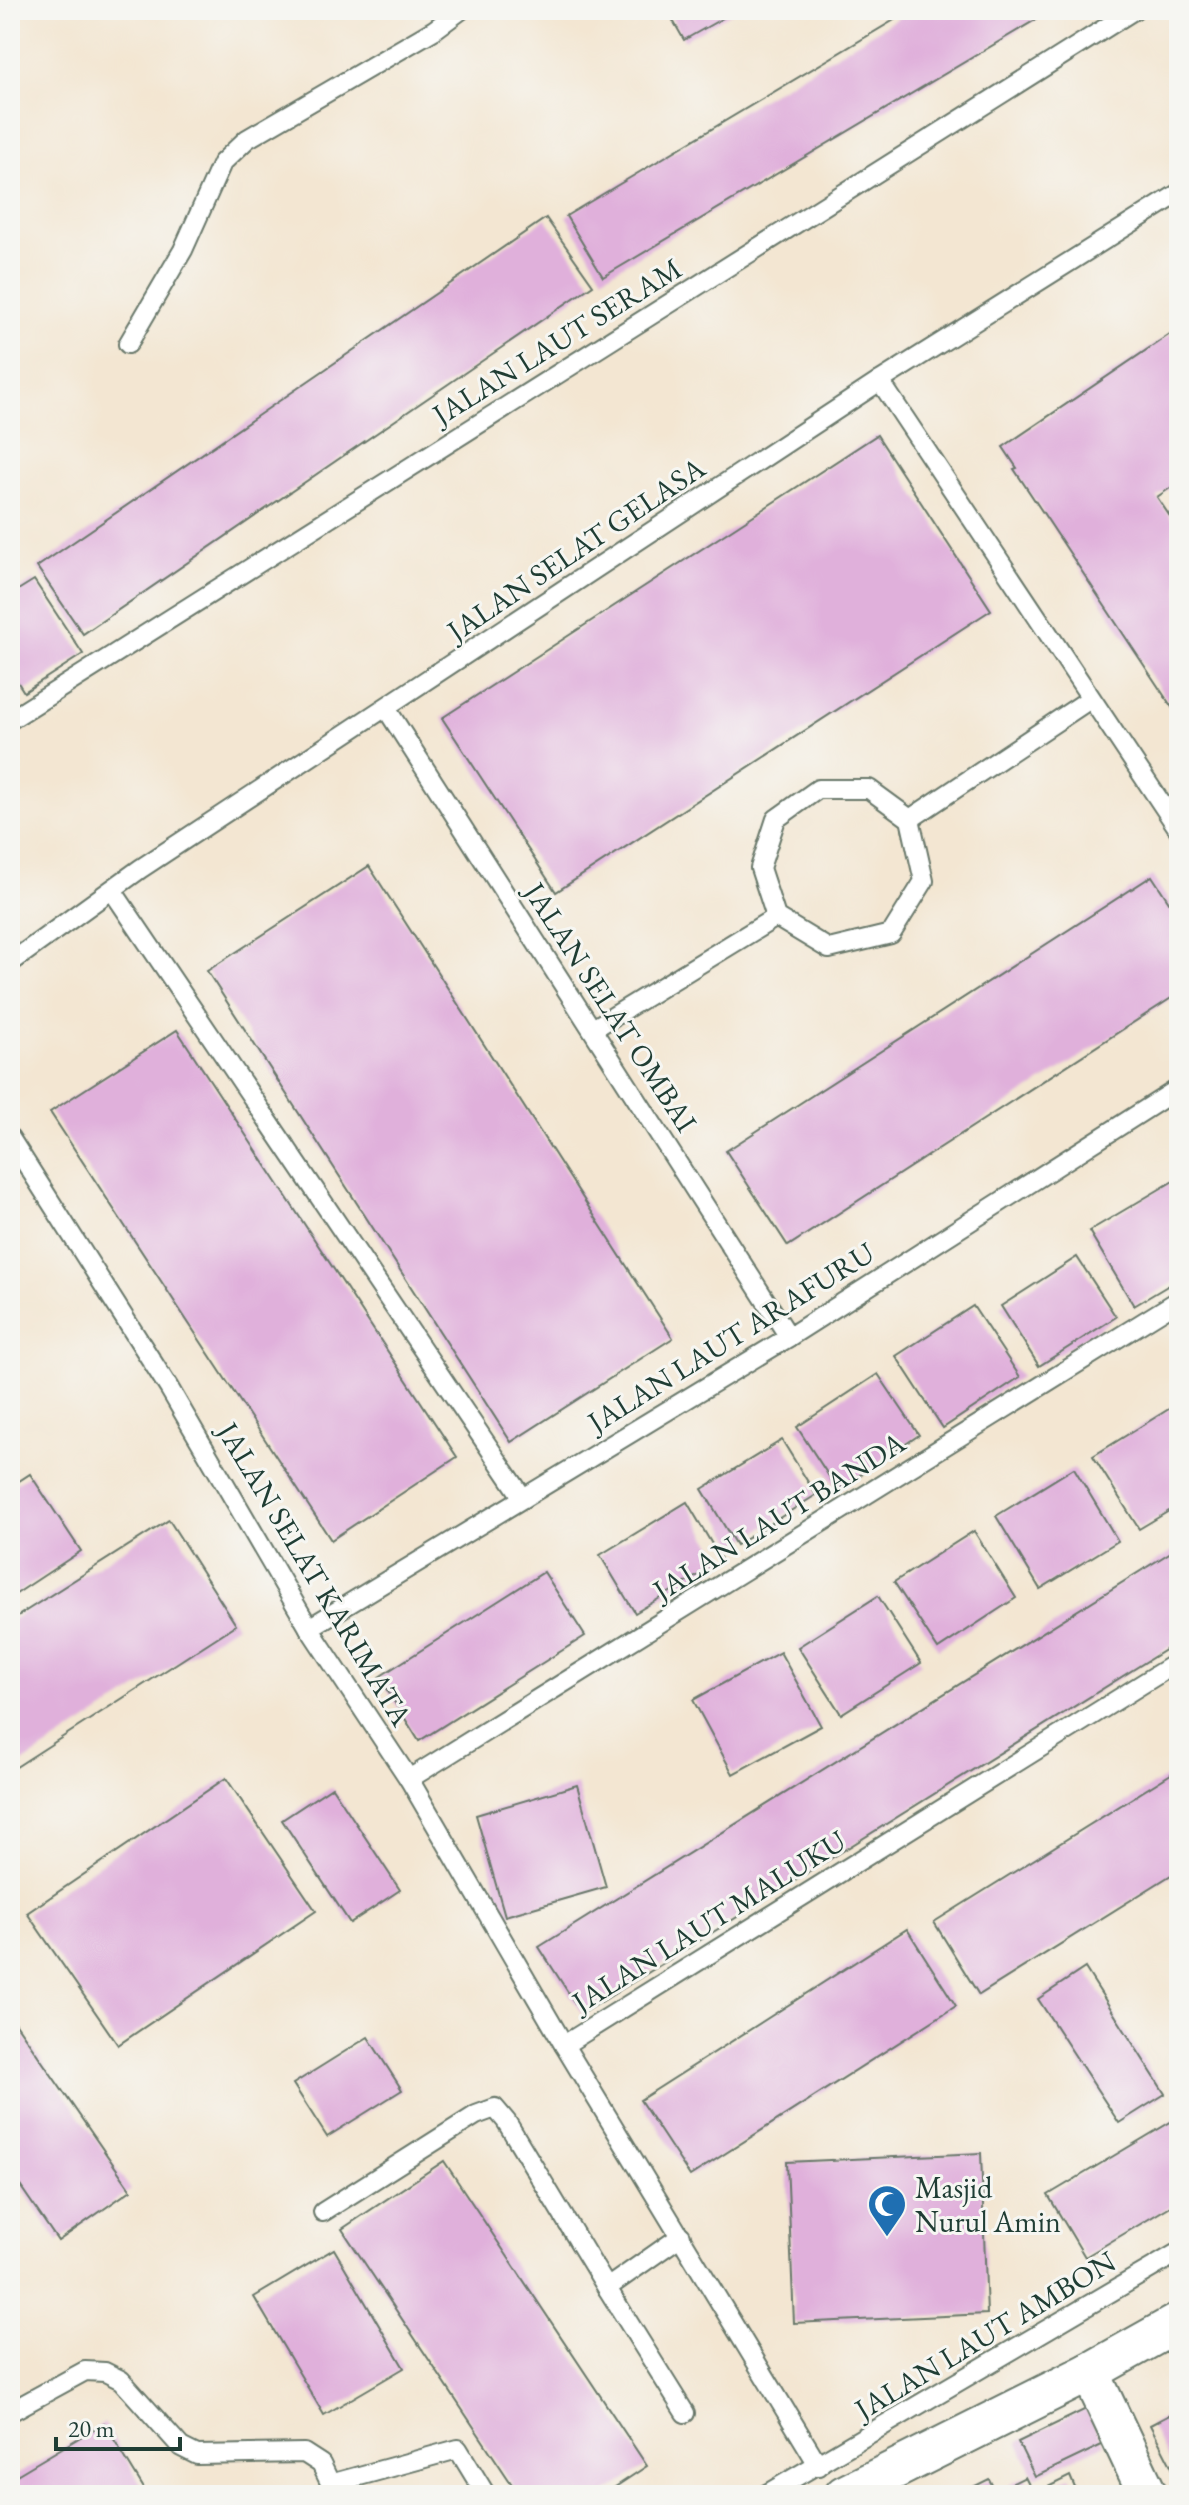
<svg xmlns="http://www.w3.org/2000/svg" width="1189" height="2505" viewBox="0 0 1189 2505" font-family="'EB Garamond',serif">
  <rect width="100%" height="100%" fill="#f6f6f2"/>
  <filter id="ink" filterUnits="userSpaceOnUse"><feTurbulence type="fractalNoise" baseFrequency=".0125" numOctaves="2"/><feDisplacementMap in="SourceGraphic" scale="16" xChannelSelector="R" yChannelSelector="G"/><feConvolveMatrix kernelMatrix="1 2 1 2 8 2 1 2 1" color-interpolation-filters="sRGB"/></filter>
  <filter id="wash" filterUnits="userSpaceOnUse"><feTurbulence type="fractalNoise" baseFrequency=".006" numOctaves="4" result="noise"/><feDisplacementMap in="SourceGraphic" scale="32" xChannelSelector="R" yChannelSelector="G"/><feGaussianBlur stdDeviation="1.8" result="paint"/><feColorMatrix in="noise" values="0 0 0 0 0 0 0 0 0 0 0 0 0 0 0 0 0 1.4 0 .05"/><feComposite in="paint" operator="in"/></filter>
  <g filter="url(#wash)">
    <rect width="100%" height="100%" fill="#f3e6d2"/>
    <g id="blocks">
      <g fill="#e0b0db">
        <polygon points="667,10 737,10 684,40"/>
        <polygon points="911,10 1052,10 603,277 566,216"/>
        <polygon points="546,218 593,285 83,634 37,567"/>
        <polygon points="1179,328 1179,482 1157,497 1179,530 1179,718 1014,469 1017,468 1003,447"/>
        <polygon points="877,435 991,610 556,892 442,718"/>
        <polygon points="34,580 83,654 24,692 10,670 10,595"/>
        <polygon points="369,866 673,1338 511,1442 207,971"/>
        <polygon points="1152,876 1179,917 1179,993 788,1246 726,1151"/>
        <polygon points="177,1030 457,1457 331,1540 50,1112"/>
        <polygon points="1175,1180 1179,1186 1179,1279 1134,1306 1089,1231"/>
        <polygon points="1077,1257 1116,1317 1039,1366 1001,1306"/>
        <polygon points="973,1306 1020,1377 943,1428 896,1356"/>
        <polygon points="878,1374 919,1435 838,1490 797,1427"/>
        <polygon points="1177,1404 1179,1505 1139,1529 1093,1456"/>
        <polygon points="782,1440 816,1495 736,1545 702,1489"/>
        <polygon points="1074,1468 1118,1541 1040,1589 996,1516"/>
        <polygon points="30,1474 81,1551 10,1598 10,1487"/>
        <polygon points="687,1502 722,1561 635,1613 600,1555"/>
        <polygon points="169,1520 236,1625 10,1771 10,1621"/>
        <polygon points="974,1531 1016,1598 938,1649 894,1582"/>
        <polygon points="1179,1547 1179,1641 582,2014 539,1947"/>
        <polygon points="544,1572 585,1636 419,1741 379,1677"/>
        <polygon points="878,1596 921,1663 841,1714 798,1647"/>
        <polygon points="780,1652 821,1726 733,1774 693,1700"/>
        <polygon points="1179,1769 1179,1870 979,1995 934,1922"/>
        <polygon points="226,1778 316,1911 118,2045 27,1913"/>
        <polygon points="577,1785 606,1887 505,1916 476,1815"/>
        <polygon points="332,1787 400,1890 350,1923 282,1820"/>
        <polygon points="907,1929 956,2006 690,2176 640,2100"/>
        <polygon points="1085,1968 1165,2094 1119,2123 1038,1999"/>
        <polygon points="10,2015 131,2190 58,2241 10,2171"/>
        <polygon points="368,2037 402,2090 327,2137 293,2084"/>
        <polygon points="1179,2117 1179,2201 1085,2257 1048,2195"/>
        <polygon points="981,2153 987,2314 794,2323 787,2162"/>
        <polygon points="444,2161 647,2466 603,2495 519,2495 342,2229"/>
        <polygon points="334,2249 404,2368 324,2415 254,2297"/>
        <polygon points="1086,2409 1104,2444 1035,2477 1018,2442"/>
        <polygon points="1179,2410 1179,2481 1150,2425"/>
        <polygon points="104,2423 148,2495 10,2495 10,2479"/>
        <polygon points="1070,2476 1078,2495 1040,2495 1038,2492"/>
        <polygon points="1025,2477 1034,2495 999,2495 997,2491"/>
        <polygon points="989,2479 997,2495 962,2495 961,2493"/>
      </g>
    </g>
  </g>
  <g filter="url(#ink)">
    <use href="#blocks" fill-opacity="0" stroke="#69786b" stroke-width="2"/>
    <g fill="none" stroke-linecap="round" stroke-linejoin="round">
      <defs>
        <g id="service">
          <polyline points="128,344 183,250 222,163 247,139 434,30 461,10"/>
          <polyline points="880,381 1179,830"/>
          <polyline points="386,708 789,1337"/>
          <polyline points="10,720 1134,10"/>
          <polygon points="818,789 869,789 910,819 924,881 891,934 829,949 776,917 760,868 776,819"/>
          <polyline points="910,819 1090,699"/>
          <polyline points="112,890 523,1498"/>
          <polyline points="10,963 140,869 880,381 1179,193"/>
          <polyline points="593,1029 776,917"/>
          <polyline points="10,1138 169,1388 309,1628 409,1779 564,2045 819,2466"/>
          <polyline points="309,1628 789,1337 1179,1088"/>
          <polyline points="409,1779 1179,1300"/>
          <polyline points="564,2045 1179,1661"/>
          <polyline points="323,2212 476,2115 495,2108 506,2121 607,2288 681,2236"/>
          <polyline points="607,2288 685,2413"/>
          <polyline points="10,2412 85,2371 105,2372 121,2380 181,2447 197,2455 304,2453 321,2464 336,2495"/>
          <polyline points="330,2484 458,2449 486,2495"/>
          <polyline points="765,2495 1179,2252"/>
        </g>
        <g id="minor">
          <polyline points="1090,2372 1148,2495"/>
          <polyline points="844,2495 1090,2372 1179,2322"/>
        </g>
      </defs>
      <use href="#service" stroke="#69786b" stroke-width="22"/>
      <use href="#minor" stroke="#69786b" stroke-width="42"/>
      <use href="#service" stroke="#fff" stroke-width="18"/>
      <use href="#minor" stroke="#fff" stroke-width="38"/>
    </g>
  </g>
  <defs>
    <symbol id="mosque-pin" viewBox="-11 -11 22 30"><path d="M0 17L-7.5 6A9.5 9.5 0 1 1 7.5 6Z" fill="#1f6fb2" stroke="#f6f6f2"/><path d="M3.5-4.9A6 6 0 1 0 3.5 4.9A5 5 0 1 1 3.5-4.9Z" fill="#fff"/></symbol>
  </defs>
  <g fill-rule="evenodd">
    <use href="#mosque-pin" x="865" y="2182" width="44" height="60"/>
  </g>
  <g text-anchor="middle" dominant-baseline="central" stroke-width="6" stroke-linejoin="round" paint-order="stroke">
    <g font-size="30" fill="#1f3d34" stroke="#f6f6f2">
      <text transform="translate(557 341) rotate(-32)">JALAN LAUT SERAM</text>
      <text transform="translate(576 549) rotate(-34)">JALAN SELAT GELASA</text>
      <text transform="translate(611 1007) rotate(57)">JALAN SELAT OMBAI</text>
      <text transform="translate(731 1337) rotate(-32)">JALAN LAUT ARAFURU</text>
      <text transform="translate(779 1516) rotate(-32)">JALAN LAUT BANDA</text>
      <text transform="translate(315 1574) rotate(59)">JALAN SELAT KARIMATA</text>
      <text transform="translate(709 1921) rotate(-32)">JALAN LAUT MALUKU</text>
      <text transform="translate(985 2335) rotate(-31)">JALAN LAUT AMBON</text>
    </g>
    <g font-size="30" fill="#1f3d34" stroke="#f6f6f2" text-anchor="start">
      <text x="915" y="2187">Masjid<tspan x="915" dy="34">Nurul Amin</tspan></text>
    </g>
  </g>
  <rect width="1189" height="2505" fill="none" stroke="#f6f6f2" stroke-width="40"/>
  <path d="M56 2437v12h124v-12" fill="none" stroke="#1f3d34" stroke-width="4"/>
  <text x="68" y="2437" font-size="24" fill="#1f3d34" stroke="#f6f6f2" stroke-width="6" paint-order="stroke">20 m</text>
</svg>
